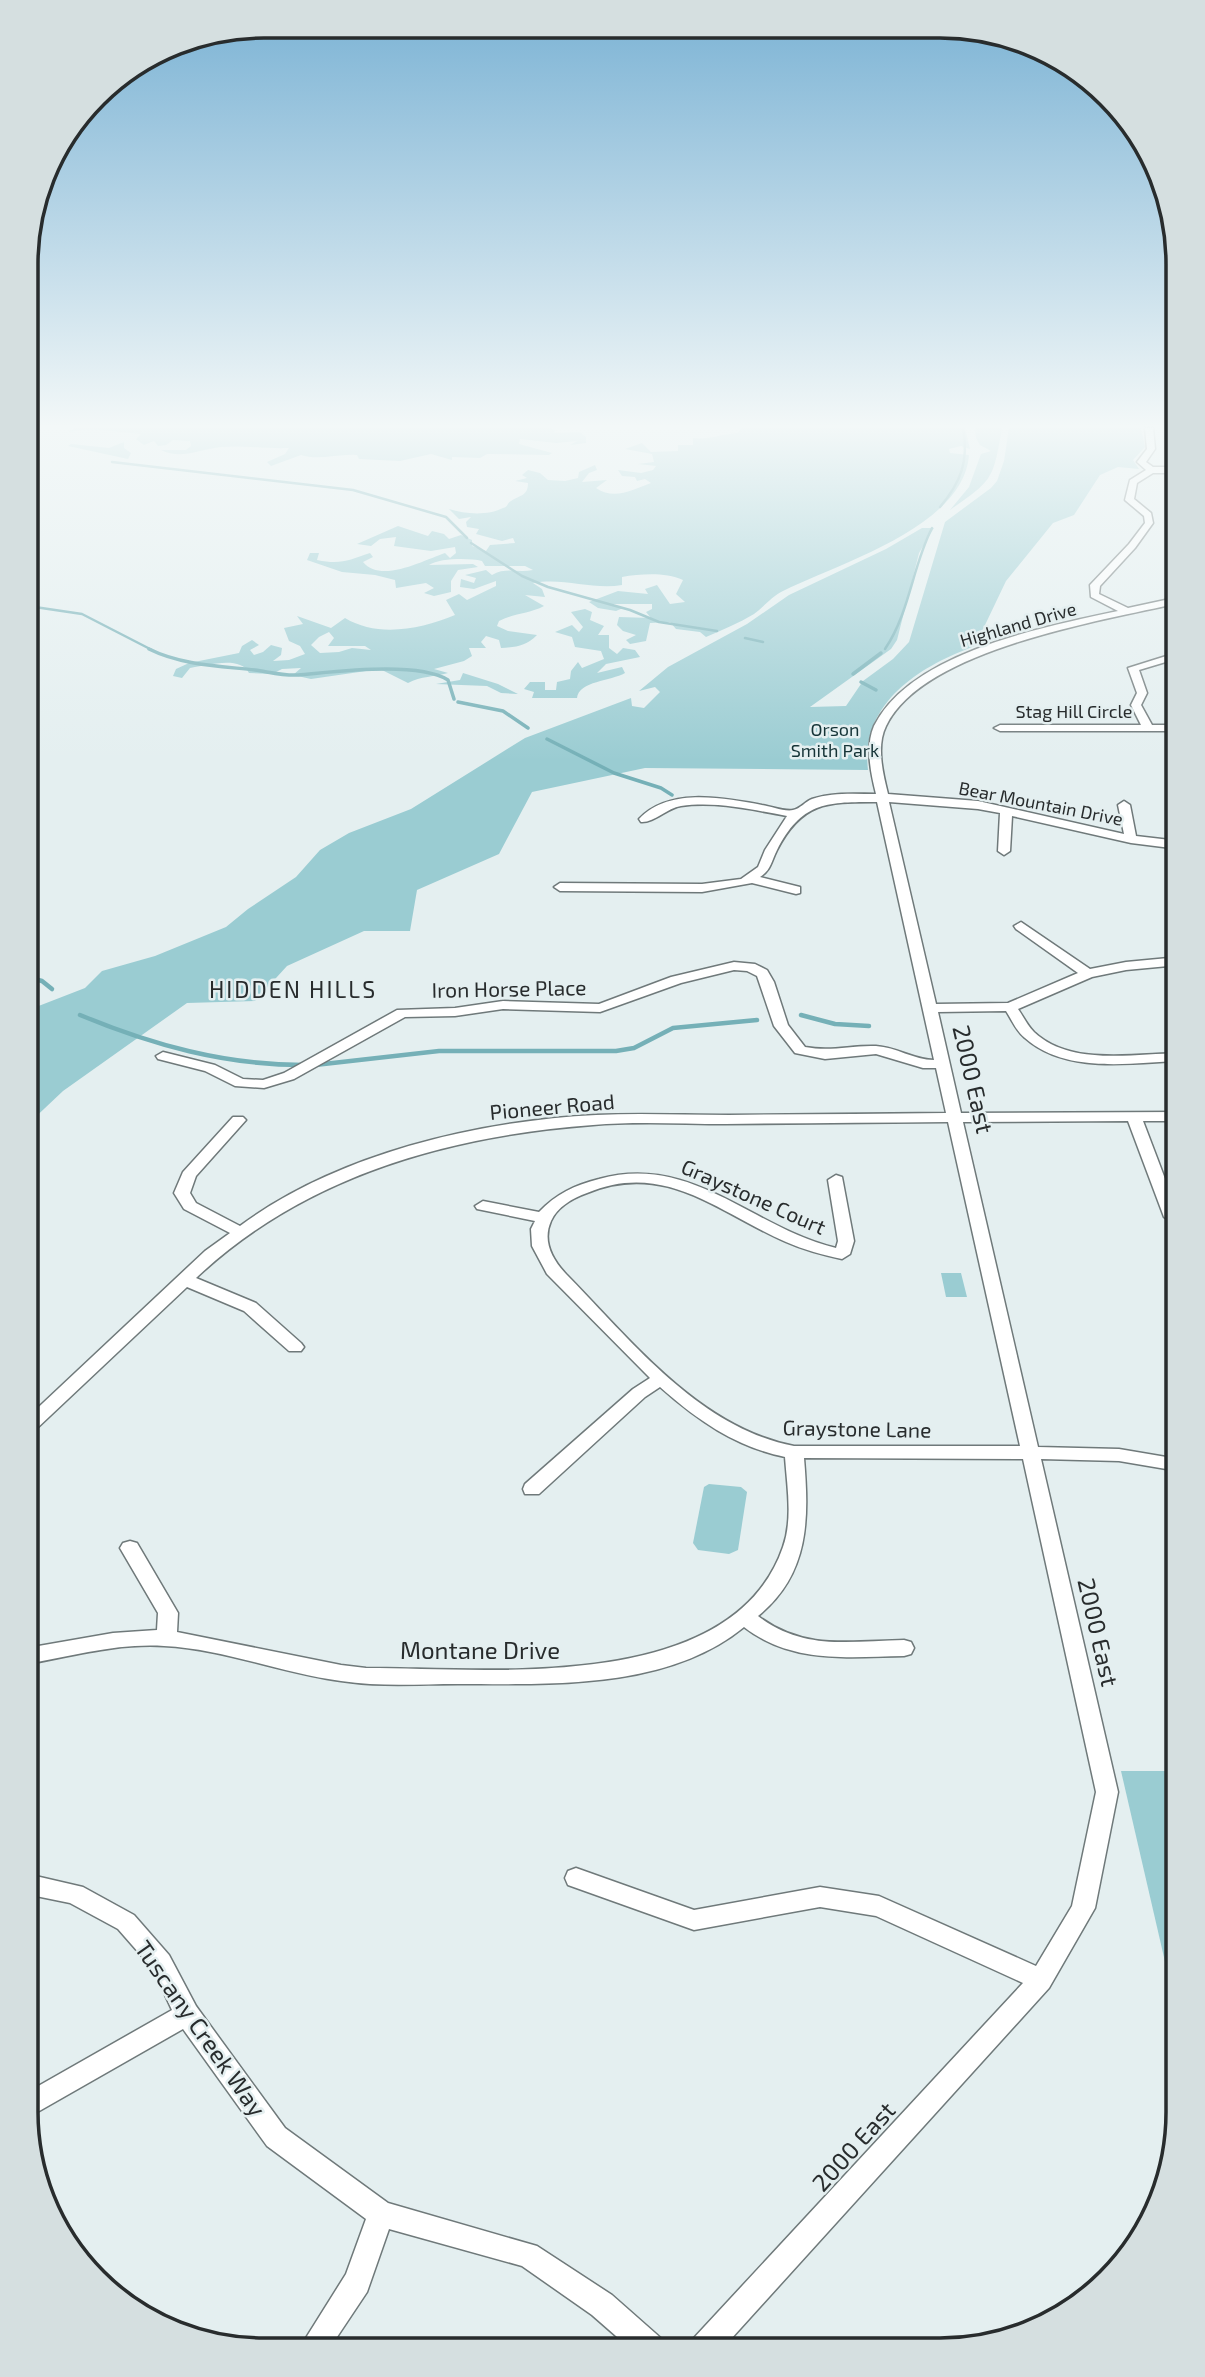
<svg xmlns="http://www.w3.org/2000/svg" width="1205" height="2377" viewBox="0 0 1205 2377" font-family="'Exo 2',sans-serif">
  <rect width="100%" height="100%" fill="#e4eff0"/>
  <g fill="#9accd2" fill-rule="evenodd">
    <path d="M75 428H548L556 430 553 433 580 432 586 437V443L570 445 577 441 556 443 520 439 519 444 552 453 549 455 487 454 480 458 452 457V460L431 454 400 461 359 459 357 455C339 453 319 461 301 455L271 466 267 462 285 454 289 448C266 449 244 445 221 447 201 449 181 460 161 450H186L191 446 190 441 173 440 166 445 158 446 154 441 144 445 136 439 141 434C115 432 93 427 68 432Z"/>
    <path d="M741 428H965L970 449 961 446 949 449 950 453 969 455C964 527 837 564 783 591 772 596 764 607 754 614 739 623 722 630 706 637L700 632 676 629 670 622 650 623 646 641 630 644 626 640 636 635 623 631 617 625 619 617 651 618 646 612 652 609V604H611L623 608 616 611 598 608 589 602 618 591 648 594 645 589 657 585 670 604 685 602 676 594 683 580C665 572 641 574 622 577V585C592 590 563 577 533 583L542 589 545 597 525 595 544 606C529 614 514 613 499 621L497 626 508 631 537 635C526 646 517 647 501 648L499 640 486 636 481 642 486 648H469L472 656 464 661 434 669 448 673C434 677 421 676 408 683L380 669 311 679 293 675 301 668 282 669 272 674 249 673C240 655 206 666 190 668L182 678 173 676 176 669 189 663 239 653 242 646 252 640 259 645 250 650 254 655 263 652 271 645 282 648 281 655 273 661 289 660 305 654 300 646 289 641 284 628 303 624 297 616 331 628 345 618C378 638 421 629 455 615L446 600 459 594 467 600 496 586V581L474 589 460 587 461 579 474 583 476 578 465 575 486 570 492 575C505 567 518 573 533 570L525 566H485L482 561C469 558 440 558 429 565L473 564 478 567 458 570 451 581V592L434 596 424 593 434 588 426 583 396 588 395 580 375 575 342 572 307 560 310 553H319L317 560C341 565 349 560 370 553L373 557 363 562C381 584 424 560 445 553L450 558 456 553 455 547 431 551 394 546 396 537 380 539 371 546 357 544 398 526 428 536 432 531 444 534 449 539 461 535 472 540V546L486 551 490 545 515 543 513 538 502 541 476 534 479 529 467 527 466 522 471 517 459 519 449 509C465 514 487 516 503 508 509 506 506 504 511 501 520 495 528 496 528 483L515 481 527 478 522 475 528 470 540 473 548 480 565 481 578 478 579 472 595 465 597 470 589 473 582 482 607 480 596 488C615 501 633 489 651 483L645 479 637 481 635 477 622 476 618 470 641 473 653 470 656 466 638 464 654 462 652 454 625 449 642 443 651 452 678 451V445H693V438C710 440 721 434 738 433ZM329 632 334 638 328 646H365L371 650 352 648 339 652 320 653 311 645 319 637Z"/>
    <path d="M975 428H1002C993 480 993 480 950 510L969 487 981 454 991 451 980 445 976 438Z"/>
    <path d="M1009 428H1141L1145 447 1133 460 1139 469 1118 467 1100 475 1074 515 1053 523 1006 581 975 646C920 666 860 703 868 770L645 768 532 792 499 854 417 890 410 931H364L287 966 255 1001 187 1003 63 1091 27 1125V1014L36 1007 85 988 102 971 155 956 226 927 248 909 296 877 320 850 349 833 411 809 525 738 631 698 632 706 644 708 660 692 655 687 639 691 668 667 747 624 789 595 886 549 922 528H934L919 553 897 640 891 649 810 707 846 706 863 681 893 659 909 642 945 522 991 488 997 481 1004 461Z"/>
    <polygon points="124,442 124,448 131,453 128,459 68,446 71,444 109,448"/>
    <path d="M585 609 592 612 590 620 604 626 598 635H609V648L617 654 623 648 635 650 640 657 606 664 597 673 622 667 625 673C611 681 579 681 577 698H532L534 692 524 689 530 682H545V690H556L557 682 570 679 571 671 578 662 582 668 604 659 601 651 575 647 572 637 555 632 572 625 579 632 583 627 571 612Z"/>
    <polygon points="463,673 498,684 518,694 501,693 487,686 436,684 460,680"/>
    <polygon points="941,1273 961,1273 967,1297 946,1297"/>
    <polygon points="709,1484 741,1487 747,1492 738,1550 729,1554 698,1550 693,1543 704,1487"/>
    <polygon points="1121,1771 1178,1771 1178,2018"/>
  </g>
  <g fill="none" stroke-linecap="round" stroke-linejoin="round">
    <g stroke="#75b0b7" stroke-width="2.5">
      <polyline points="112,462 353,490 446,517 467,538"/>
      <path d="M940 507C961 482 969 461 963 428"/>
      <polyline points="471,543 522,576 548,587 630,610 659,622 717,631"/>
      <polyline points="28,606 82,614 152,650"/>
      <polyline points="745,638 763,642"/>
      <path d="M885 649C910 612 912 567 932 528"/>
    </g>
    <g stroke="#75b0b7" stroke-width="3.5">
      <path d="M149 649C181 665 219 666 255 670 269 672 284 676 298 675 335 672 417 661 448 680L454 699"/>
      <polyline points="853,674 881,653"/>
      <polyline points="861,682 876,690"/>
      <polyline points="458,702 503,711 528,728"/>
      <polyline points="547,739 614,773 661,788 672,795"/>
    </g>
    <g stroke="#75b0b7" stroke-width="4.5">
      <polyline points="27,977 42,981 52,989"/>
      <path d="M80 1015C152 1045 225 1065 303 1065"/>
      <polyline points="801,1015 835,1024 869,1026"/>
      <polyline points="315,1065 439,1051 616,1051 634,1048 673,1028 757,1020"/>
    </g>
    <defs>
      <g id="minor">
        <path d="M1145 428H1153L1155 449 1146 462 1153 467H1179V473H1153L1137 483 1134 499 1151 513 1153 523 1135 548 1100 586 1099 594 1128 608 1179 597V603C1101 621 923 649 886 726 876 746 883 774 888 794L978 801 1124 834 1118 805 1124 801 1130 805 1136 836 1179 841V849L1131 843 1012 816 1010 851 1004 855 998 851 1000 813 978 809 889 802 936 1004 1008 1003 1078 973 1016 929 1014 926 1021 922 1090 969 1126 962 1179 957V965L1126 970 1092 977 1018 1009C1023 1016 1027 1025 1034 1032 1070 1066 1133 1054 1179 1053V1061C1130 1063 1065 1074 1025 1038 1016 1031 1012 1020 1006 1011L938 1012 961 1113 1179 1112V1121H1143L1178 1213V1220L1172 1222 1164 1217 1128 1121 963 1122 1038 1447 1119 1449 1178 1459V1471L1119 1461 1041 1459 1118 1792 1095 1908 1049 1988 721 2350H688L692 2340 1023 1983 876 1916 820 1907 694 1930 568 1885 565 1878 568 1871 576 1868 694 1910 820 1887 879 1896 1036 1966 1072 1906 1096 1792 1023 1459 804 1458C809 1518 810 1574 758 1616 804 1651 850 1641 904 1640L911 1642 914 1648 911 1654 904 1656C847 1657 792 1664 744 1627 667 1690 551 1684 458 1684 419 1684 379 1687 341 1681 281 1673 224 1649 164 1646 118 1643 72 1656 27 1664V1648L113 1633 157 1630 158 1613 120 1548 123 1543 130 1541 137 1543 178 1613 177 1632 341 1665 366 1668C489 1668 732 1695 783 1547 793 1519 787 1486 785 1457 736 1447 697 1420 660 1387L645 1397 539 1494H525L523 1489 525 1484 633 1389 650 1378 547 1274 532 1246 531 1229 535 1221 477 1209 475 1206 483 1201 539 1212C556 1194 575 1185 599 1179 692 1153 752 1228 836 1248L838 1241 828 1180 836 1175 842 1177 854 1241 850 1254 842 1259C823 1255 804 1250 786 1242 719 1213 665 1160 587 1193 573 1198 557 1207 551 1221 542 1241 552 1259 566 1274 630 1339 699 1428 794 1446H1020L948 1122C874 1123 800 1123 725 1124 682 1124 637 1121 593 1125 447 1136 304 1176 196 1278L256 1303 301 1343 304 1347 301 1351H289L244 1311 187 1287 33 1432 27 1434V1418L205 1251 230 1233 184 1209 174 1193 183 1172 233 1117H243L246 1120 196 1176 190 1193 196 1203 240 1226C337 1154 477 1121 596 1115 640 1113 684 1115 729 1115 801 1114 874 1114 946 1113L936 1068H923L876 1054 825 1059 795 1053 774 1026 757 976 747 971 734 970 681 983 600 1012 503 1009 455 1016 405 1017 294 1079 264 1088 235 1086 205 1071 158 1059 156 1056 163 1052 215 1065 243 1079 263 1080 284 1073 397 1010 455 1008 503 1001 599 1004 671 977 734 962 755 964 767 970 774 982 788 1025 805 1047C832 1052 850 1045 876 1046 896 1047 914 1060 934 1060L877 802C828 802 802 801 777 850 771 862 771 870 760 877L800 887V893L796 894 752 883 702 892 560 891 554 887 560 883 702 884 741 879 758 867 765 850 787 816C753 810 717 801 681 806 667 808 654 823 641 822L639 819C669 787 723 798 762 805 770 806 785 812 793 810 800 809 806 801 812 799 832 792 855 794 876 794 871 774 865 747 874 726 911 652 1044 627 1118 611L1091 597 1090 585 1129 544 1145 523 1144 516 1125 500 1130 480 1146 470 1137 462 1147 449Z"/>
        <polygon points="1179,652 1179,658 1139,670 1147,693 1141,705 1152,725 1179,725 1179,731 1000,731 994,728 1000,725 1141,725 1131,705 1137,693 1128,668"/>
        <polygon points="27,1874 83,1887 134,1915 169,1955 196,2006 285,2128 388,2203 537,2246 612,2295 663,2340 667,2350 632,2350 592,2315 522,2266 389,2229 367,2292 329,2349 299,2349 346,2274 366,2219 267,2146 183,2029 27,2118 26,2093 172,2010 153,1969 118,1929 70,1903 26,1894"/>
      </g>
    </defs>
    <use href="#minor" stroke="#6f797a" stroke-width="3"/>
    <use href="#minor" fill="#fff" fill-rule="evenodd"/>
  </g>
  <linearGradient id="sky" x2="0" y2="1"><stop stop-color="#7ab2d4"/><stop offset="0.56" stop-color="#f3f8f8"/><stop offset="1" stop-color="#f3f8f8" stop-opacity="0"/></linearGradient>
  <rect width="1205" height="761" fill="url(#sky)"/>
  <g text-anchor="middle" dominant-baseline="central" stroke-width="5" stroke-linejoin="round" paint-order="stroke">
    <g font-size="18" fill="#282c2d" stroke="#e4eff0">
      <text transform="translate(1018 624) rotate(-16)">Highland Drive</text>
      <text x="1074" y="711">Stag Hill Circle</text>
      <text transform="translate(1041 803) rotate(11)">Bear Mountain Drive</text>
    </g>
    <g font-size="18" fill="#153437" stroke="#e4eff0">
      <text x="835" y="729">Orson<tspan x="835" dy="21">Smith Park</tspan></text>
    </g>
    <g font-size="21" fill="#282c2d" stroke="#e4eff0">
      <text transform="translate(509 988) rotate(-1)">Iron Horse Place</text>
      <text transform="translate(552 1106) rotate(-5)">Pioneer Road</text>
      <text transform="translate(754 1196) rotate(24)">Graystone Court</text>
      <text transform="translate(857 1428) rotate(1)">Graystone Lane</text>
    </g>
    <g font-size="23" letter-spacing="2" fill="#282c2d" stroke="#e4eff0">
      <text x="293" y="989">HIDDEN HILLS</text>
    </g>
    <g font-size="24" fill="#282c2d" stroke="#e4eff0">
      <text transform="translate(974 1079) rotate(77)">2000 East</text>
      <text transform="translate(1099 1632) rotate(77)">2000 East</text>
      <text x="480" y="1649">Montane Drive</text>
      <text transform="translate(201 2028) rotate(55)">Tuscany Creek Way</text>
      <text transform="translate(853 2146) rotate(-48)">2000 East</text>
    </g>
  </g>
  <path d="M0 0H1205V2377H0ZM264 38H940A226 226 0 0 1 1166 264V2112A226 226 0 0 1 940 2338H264A226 226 0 0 1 38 2112V264A226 226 0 0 1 264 38Z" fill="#d5dfe0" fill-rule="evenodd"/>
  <path fill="none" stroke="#282c2d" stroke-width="3.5" d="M264 38H940A226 226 0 0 1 1166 264V2112A226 226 0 0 1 940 2338H264A226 226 0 0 1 38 2112V264A226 226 0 0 1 264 38Z"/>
</svg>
